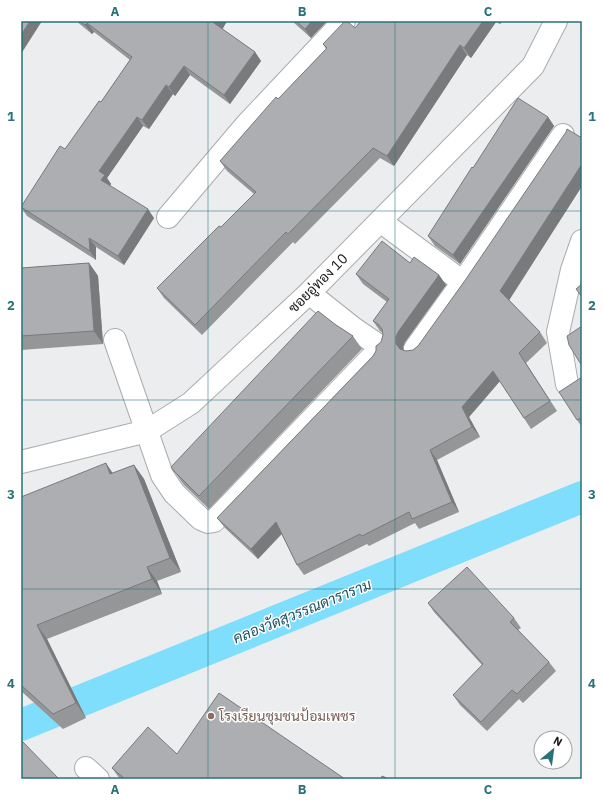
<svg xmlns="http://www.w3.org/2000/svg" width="603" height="800" viewBox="0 0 603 800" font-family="'IBM Plex Sans',Sarabun,sans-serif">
  <rect width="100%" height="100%" fill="#ebedef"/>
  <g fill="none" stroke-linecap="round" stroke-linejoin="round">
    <polyline stroke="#80defd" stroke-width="32" points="21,725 582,497"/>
    <defs>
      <g id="minor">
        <polyline points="168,217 246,125 344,21"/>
        <polyline points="380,221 463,282"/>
        <polyline points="309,293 353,328 378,345"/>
        <polyline points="115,340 162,475 174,493 201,519 208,522 214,521 371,358"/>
        <polyline points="415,349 463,282 563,135"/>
        <polyline points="567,384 558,332 572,270 582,241"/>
        <polyline points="21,462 147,431 191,403 309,293 533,66 556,21"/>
        <polyline points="86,768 98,779"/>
      </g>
    </defs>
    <use href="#minor" stroke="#aaacae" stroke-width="24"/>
    <use href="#minor" stroke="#fff" stroke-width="22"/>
  </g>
  <g fill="#949698">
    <polygon points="76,21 227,21 222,29 255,52 261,61 230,104 190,75 175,96 173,94 149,129 143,126 107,178 111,184 110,186 154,218 124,265 96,247 96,260 27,216 21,207 101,102 130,60 94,32 92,34"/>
    <polygon points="292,21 327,21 311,38"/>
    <polygon points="361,21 502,21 500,24 496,22 471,58 467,55 394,166 380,158 295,244 293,242 202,335 164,298 157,288 221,227 254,194 227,171 220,161 326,49 323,44 355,28"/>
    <polygon points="548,117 554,126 460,264 435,246 428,236 473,168"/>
    <polygon points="582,138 582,186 509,300 540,332 547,343 526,363 557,411 531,429 500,381 469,417 480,437 437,460 459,512 419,529 415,523 369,546 367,544 304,575 297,565 282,534 258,559 225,528 217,518 373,356 381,342 383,335 383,333 380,331 373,321 387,302 363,284 356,274 410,263 439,275 446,285 405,342 403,347 403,350 406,351 413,350 418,346"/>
    <polygon points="89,263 98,276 103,344 21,350 21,268"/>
    <polygon points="336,325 353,336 362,349 209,509 184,485 171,467"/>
    <polygon points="582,377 582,427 577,420"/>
    <polygon points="134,465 144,479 181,572 157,581 162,594 47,639 86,718 63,729 21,691 21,497 113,473"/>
    <polygon points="428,603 514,618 521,628 518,630 549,662 556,671 523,703 519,699 487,731 460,705 453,695 482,665 434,612"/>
    <polygon points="177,754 345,779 120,779 112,768"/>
  </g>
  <g fill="#787a7c">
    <polygon points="30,21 42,21 21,54 21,35"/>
    <polygon points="215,21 227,21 221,32 214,23"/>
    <polygon points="312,21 327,21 311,38 305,29"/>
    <polygon points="483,21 496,21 496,22 471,58 464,48"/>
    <polygon points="498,21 502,21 500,24"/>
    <polygon points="87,23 94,32 92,34 85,25"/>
    <polygon points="460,45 467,55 394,166 387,156"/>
    <polygon points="255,52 261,61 230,104 224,95"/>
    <polygon points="184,66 190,75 175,96 169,87"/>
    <polygon points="166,85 173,94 149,129 142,120"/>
    <polygon points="137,117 143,126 107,178 111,184 108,189 101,180 99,171"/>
    <polygon points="548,117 554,126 460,264 453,255"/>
    <polygon points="582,164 582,186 508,302 500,291"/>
    <polygon points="148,209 154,218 124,265 118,256"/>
    <polygon points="89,238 96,247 96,260 90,251"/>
    <polygon points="89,263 98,276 103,344 94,331"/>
    <polygon points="439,275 446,285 405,342 403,347 404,354 396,344 396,337 398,332"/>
    <polygon points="493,371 500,381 469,417 480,437 472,427 462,407"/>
    <polygon points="430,450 437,460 459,512 452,502"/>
    <polygon points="106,463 116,478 110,474"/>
    <polygon points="134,465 144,479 181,572 170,558"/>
    <polygon points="276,522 283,532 258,559 251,549"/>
    <polygon points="147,567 157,581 162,594 152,579"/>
    <polygon points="37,625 47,639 86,718 76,703"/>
  </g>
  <g fill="#acaeb1" stroke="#787a7c">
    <polygon points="21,21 30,21 21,35"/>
    <polygon points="80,21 215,21 214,23 255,52 224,95 184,66 169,87 166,85 142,120 137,117 99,171 105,175 101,180 148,209 118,256 89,238 90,251 21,207 60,146 65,149 99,101 101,102 132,57 87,23 85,25"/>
    <polygon points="296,21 312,21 305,29"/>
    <polygon points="345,21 347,21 355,28 361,21 483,21 464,48 460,45 387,156 373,148 288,234 286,232 195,325 157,288 219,226 221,227 256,192 220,161 276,97 278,99 327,48 323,44"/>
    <polygon points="518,98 548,117 453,255 428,236 472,167 473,168"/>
    <polygon points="567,129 582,138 582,164 500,291 540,332 519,353 550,401 524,418 493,371 462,407 472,427 430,450 452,502 412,519 409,512 362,536 360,534 297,565 276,522 251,549 217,518 373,356 376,351 376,346 381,342 383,335 382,329 378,324 373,321 389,299 356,274 382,241 410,263 414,257 439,275 398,332 396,337 396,344 400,349 406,351 413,350 418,346 466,279 566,132"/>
    <polygon points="89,263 94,331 21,336 21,268"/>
    <polygon points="582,284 582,297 576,289"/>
    <polygon points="318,311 336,325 353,336 199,496 175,472 171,467"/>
    <polygon points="582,326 582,366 569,345 567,336"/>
    <polygon points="582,377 582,417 577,420 559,392"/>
    <polygon points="106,463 110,474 134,465 170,558 147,567 152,579 37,625 76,703 53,714 21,685 21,497"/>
    <polygon points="467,567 514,618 510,622 549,662 517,694 512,690 481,722 453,695 483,664 428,603"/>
    <polygon points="219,693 345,779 125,779 112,768 148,727 177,754"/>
    <polygon points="21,740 59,779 21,779"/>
    <polygon points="382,776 389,779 381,779"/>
  </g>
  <path fill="none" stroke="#287279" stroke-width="1" stroke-opacity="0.55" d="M208 21V779M395 21V779M21 211H582M21 400H582M21 589H582"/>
  <circle fill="#8d6e63" stroke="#fff" stroke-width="1.5" cx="211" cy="716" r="4"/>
  <g text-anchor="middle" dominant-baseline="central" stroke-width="3" stroke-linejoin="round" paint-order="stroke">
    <g font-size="14" fill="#171819" stroke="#fff">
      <text transform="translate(318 283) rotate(-45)">ซอยอู่ทอง 10</text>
    </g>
    <g font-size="14" fill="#785e54" stroke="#fff" text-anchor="start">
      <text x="219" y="716">โรงเรียนชุมชนป้อมเพชร</text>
    </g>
    <g font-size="15" font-style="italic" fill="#215566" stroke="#fff">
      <text transform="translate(302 611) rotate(-22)">คลองวัดสุวรรณดาราราม</text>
    </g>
  </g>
  <rect width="603" height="800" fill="none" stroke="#ffffff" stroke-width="44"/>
  <g transform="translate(553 750) rotate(29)"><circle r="19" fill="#ffffff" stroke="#a2a3a3"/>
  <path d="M0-3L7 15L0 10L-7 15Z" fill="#287279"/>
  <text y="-6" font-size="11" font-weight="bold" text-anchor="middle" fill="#171819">N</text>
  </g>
  <rect x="22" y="22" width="559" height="756" fill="none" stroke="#287279" stroke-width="1.5"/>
  <g font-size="13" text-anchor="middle" font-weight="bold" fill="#287279">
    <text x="115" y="16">A</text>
    <text x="302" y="16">B</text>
    <text x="488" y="16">C</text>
    <text x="11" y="121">1</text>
    <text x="592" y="121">1</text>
    <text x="11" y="310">2</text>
    <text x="592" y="310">2</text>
    <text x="11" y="499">3</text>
    <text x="592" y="499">3</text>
    <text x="11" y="688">4</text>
    <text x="592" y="688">4</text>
    <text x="115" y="794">A</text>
    <text x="302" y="794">B</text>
    <text x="488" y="794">C</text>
  </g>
</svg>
